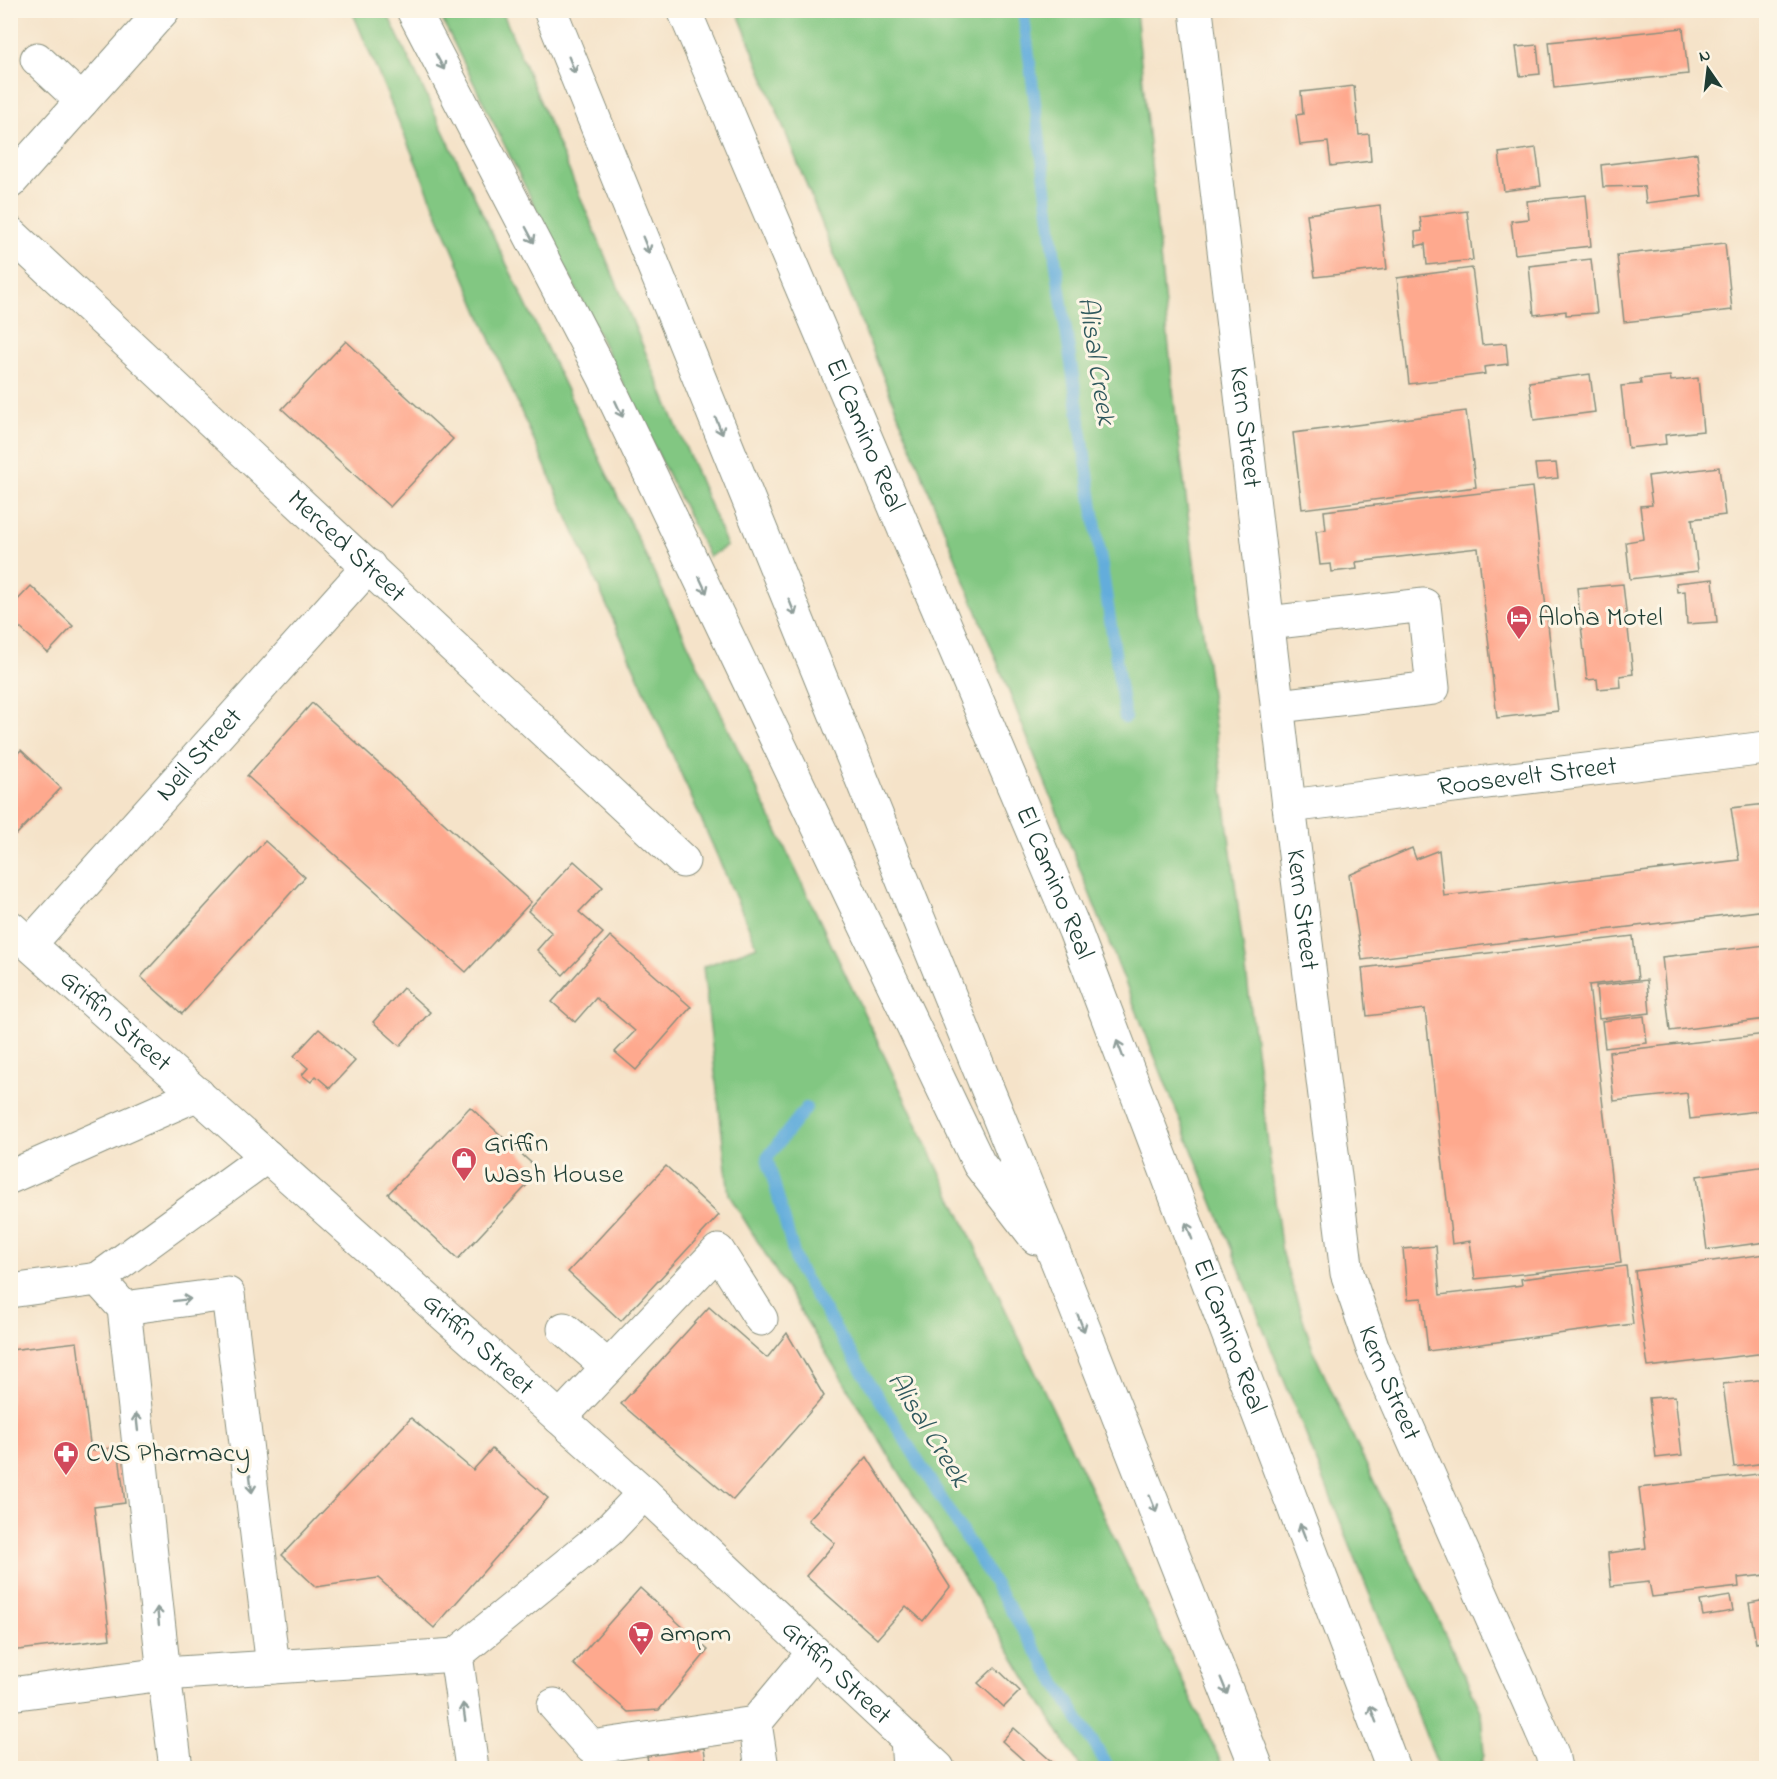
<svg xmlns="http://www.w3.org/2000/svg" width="1777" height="1779" viewBox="0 0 1777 1779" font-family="'Indie Flower',sans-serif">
  <rect width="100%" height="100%" fill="#fcf5e5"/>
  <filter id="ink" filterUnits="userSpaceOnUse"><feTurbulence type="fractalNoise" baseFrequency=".0167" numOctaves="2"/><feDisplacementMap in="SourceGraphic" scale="12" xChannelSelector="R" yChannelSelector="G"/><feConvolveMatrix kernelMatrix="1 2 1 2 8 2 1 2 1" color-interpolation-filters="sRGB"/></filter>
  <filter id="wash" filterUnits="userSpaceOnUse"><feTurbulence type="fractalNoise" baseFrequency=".008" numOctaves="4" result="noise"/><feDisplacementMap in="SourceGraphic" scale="24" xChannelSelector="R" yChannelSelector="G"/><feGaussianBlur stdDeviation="1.35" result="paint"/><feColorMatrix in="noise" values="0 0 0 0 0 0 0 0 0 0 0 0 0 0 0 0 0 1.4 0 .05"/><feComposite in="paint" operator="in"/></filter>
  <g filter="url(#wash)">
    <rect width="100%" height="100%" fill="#f5e3c9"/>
    <g fill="#82c782" stroke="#50825b" stroke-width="1.5">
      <polygon points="352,11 386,11 1224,1768 1081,1768 729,1195 703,967 757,946 520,409"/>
      <polygon points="438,11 502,11 727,546 709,557"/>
      <polygon points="737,11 1136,11 1176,419 1282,1254 1314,1353 1481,1711 1484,1755 1480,1768 1439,1768"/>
    </g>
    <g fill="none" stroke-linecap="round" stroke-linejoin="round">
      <g stroke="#64addb" stroke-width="12">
        <polyline points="1023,10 1055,258 1125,718"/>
        <polyline points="806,1108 767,1158 798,1268 1109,1768"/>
      </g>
    </g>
    <g id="blocks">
      <g fill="#fea98e">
        <polygon points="1683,28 1688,74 1554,88 1549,42"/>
        <polygon points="1537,45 1540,74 1520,76 1516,47"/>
        <polygon points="1354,86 1359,135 1369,134 1371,161 1331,166 1328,142 1300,145 1296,115 1303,114 1301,92"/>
        <polygon points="1536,148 1541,186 1504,191 1499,153"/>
        <polygon points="1697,153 1702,196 1646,203 1644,186 1603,187 1601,165"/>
        <polygon points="1586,195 1591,246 1515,254 1511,221 1529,219 1527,201"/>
        <polygon points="1380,205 1387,269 1315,277 1307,214"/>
        <polygon points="1467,211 1473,260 1427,265 1425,244 1416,246 1415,232 1422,231 1420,217"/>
        <polygon points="1725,243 1732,310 1624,322 1617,255"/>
        <polygon points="1591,259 1597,313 1566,315 1566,311 1534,315 1529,266"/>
        <polygon points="1472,268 1482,345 1506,343 1508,364 1484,367 1485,374 1409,384 1397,278"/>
        <polygon points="346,341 453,439 390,507 282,409"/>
        <polygon points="1590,374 1595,412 1534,420 1529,382"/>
        <polygon points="1670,376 1671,381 1698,378 1703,431 1665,435 1666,444 1628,448 1621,386 1641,384 1640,379"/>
        <polygon points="1466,411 1476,487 1302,509 1293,433"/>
        <polygon points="1556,463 1558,478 1537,480 1535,464"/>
        <polygon points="1719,467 1725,515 1692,519 1698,571 1630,579 1626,542 1644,539 1640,506 1652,505 1648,476"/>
        <polygon points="1532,487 1558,711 1497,718 1478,548 1356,562 1357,569 1332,572 1331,564 1320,565 1316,531 1326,530 1324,511"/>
        <polygon points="1713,579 1717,622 1687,624 1685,591 1677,592 1676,583"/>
        <polygon points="1623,584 1633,674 1620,676 1621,687 1598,689 1597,679 1587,680 1577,588"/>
        <polygon points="31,586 73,626 48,653 10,619 10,608"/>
        <polygon points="312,703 531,902 466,972 247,776"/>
        <polygon points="21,750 61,788 16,835 10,830 10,761"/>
        <polygon points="1766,804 1766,910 1362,960 1349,875 1412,848 1416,859 1439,850 1444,896 1739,860 1731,808"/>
        <polygon points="265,841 305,877 182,1014 141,977"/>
        <polygon points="574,861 603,887 579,912 603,933 563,975 537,950 552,933 528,911"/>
        <polygon points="610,936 691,1007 636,1070 615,1052 635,1031 596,998 575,1022 552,1002"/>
        <polygon points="1633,936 1638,979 1589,985 1621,1263 1475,1279 1470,1241 1452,1244 1425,1009 1367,1016 1362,968"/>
        <polygon points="1766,945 1766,1019 1670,1031 1662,957"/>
        <polygon points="1647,980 1650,1013 1599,1019 1596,986"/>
        <polygon points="403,988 430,1012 400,1046 373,1022"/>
        <polygon points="1644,1016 1647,1043 1605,1048 1602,1021"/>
        <polygon points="319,1029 355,1061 330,1088 316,1076 311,1082 302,1075 308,1068 294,1056"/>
        <polygon points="1766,1034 1766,1110 1690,1119 1687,1093 1614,1101 1609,1052"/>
        <polygon points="470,1107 540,1171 458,1259 388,1194"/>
        <polygon points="666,1166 719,1215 621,1321 568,1272"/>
        <polygon points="1766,1166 1766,1242 1707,1250 1697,1176"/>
        <polygon points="1436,1246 1440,1295 1522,1285 1521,1279 1626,1266 1633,1324 1428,1351 1422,1298 1408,1299 1403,1249"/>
        <polygon points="1766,1254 1766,1353 1648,1367 1635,1271"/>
        <polygon points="709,1307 767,1358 787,1333 824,1396 733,1500 621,1404"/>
        <polygon points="77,1342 91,1451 118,1447 125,1503 94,1507 110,1639 10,1651 10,1350"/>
        <polygon points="1766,1379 1766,1463 1734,1467 1723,1384"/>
        <polygon points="1675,1396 1682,1455 1656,1458 1649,1398"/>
        <polygon points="411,1418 473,1470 492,1449 548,1498 434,1628 378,1578 316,1587 282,1555"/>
        <polygon points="867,1457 950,1587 923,1621 906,1606 877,1639 806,1576 835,1543 808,1520"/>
        <polygon points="1766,1473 1766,1575 1738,1578 1739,1587 1652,1597 1649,1582 1611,1586 1608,1553 1646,1548 1639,1488"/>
        <polygon points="640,1588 708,1650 659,1710 628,1712 573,1664"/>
        <polygon points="1730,1596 1733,1611 1703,1616 1700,1601"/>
        <polygon points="1766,1600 1766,1641 1756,1643 1749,1603"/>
        <polygon points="995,1667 1020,1691 1004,1707 978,1683"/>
        <polygon points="1014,1728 1059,1768 1032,1768 1002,1741"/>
        <polygon points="704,1748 707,1768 649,1768 647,1756"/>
      </g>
    </g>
  </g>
  <g filter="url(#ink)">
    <use href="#blocks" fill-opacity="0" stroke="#8a907e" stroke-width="1.5"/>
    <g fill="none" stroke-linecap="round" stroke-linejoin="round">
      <defs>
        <g id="minor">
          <path id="s1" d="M1196 10 1289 806 1347 1273 1373 1349 1552 1754 1555 1768"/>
          <polyline points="37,59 82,101"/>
          <polyline points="10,182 163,10"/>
          <path id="s2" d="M10 233 683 861"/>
          <polyline points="1268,623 1424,605 1433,688 1278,706"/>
          <path id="s3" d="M1289 806 1766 748"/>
          <path id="s4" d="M10 927 644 1493 938 1768"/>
          <path id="s5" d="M30 944 369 566"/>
          <polyline points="10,1177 198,1094"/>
          <polyline points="98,1279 267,1156"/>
          <polyline points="10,1291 98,1279 124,1308 164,1674 456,1655 608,1531 644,1493"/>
          <polyline points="124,1308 228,1294 273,1667"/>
          <polyline points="564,1329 608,1367"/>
          <polyline points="560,1418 718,1251 761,1319"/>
          <polyline points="456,1655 472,1768"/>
          <polyline points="10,1694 164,1674 176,1768"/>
          <polyline points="554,1705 591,1747 755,1723"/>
          <polyline points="762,1768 755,1723 814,1652"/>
        </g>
        <polyline id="major" points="907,1739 909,1768"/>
        <g id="highway">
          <polyline points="413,10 604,377 979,1164 1036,1238"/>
          <polyline points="550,10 1060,1268 1257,1768"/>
          <path id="s6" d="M684 10 1075 931 1393 1768"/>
        </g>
      </defs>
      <use href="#minor" stroke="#8a907e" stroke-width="35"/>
      <use href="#major" stroke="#8a907e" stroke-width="35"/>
      <use href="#highway" stroke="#8a907e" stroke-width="35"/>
      <use href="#minor" stroke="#fff" stroke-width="33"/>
      <use href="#major" stroke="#fff" stroke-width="33"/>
      <use href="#highway" stroke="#fff" stroke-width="33"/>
    </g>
    <defs><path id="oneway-shaft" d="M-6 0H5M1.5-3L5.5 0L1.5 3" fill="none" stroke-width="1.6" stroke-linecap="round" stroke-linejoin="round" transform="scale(1.5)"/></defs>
    <g stroke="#8f9e9a">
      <use href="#oneway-shaft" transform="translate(440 62) rotate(62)"/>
      <use href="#oneway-shaft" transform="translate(572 65) rotate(68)"/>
      <use href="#oneway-shaft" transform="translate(530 235) rotate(62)"/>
      <use href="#oneway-shaft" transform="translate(646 245) rotate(68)"/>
      <use href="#oneway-shaft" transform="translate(619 409) rotate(65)"/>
      <use href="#oneway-shaft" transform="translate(719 426) rotate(68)"/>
      <use href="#oneway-shaft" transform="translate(703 585) rotate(65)"/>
      <use href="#oneway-shaft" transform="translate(792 607) rotate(68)"/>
      <use href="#oneway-shaft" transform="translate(1120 1049) rotate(-111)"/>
      <use href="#oneway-shaft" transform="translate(1189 1231) rotate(-111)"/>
      <use href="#oneway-shaft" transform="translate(182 1300) rotate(-7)"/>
      <use href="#oneway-shaft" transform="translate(1081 1323) rotate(68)"/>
      <use href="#oneway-shaft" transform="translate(137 1422) rotate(-96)"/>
      <use href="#oneway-shaft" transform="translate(251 1484) rotate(83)"/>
      <use href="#oneway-shaft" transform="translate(1153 1504) rotate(68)"/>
      <use href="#oneway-shaft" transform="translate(1303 1532) rotate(-111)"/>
      <use href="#oneway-shaft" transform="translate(158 1616) rotate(-96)"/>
      <use href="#oneway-shaft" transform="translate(1224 1686) rotate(68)"/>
      <use href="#oneway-shaft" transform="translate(464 1712) rotate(-98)"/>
      <use href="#oneway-shaft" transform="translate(1373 1714) rotate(-111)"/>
    </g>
  </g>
  <defs>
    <symbol id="hotel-pin" viewBox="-11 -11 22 30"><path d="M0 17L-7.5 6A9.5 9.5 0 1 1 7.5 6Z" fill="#d1495b" stroke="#fcf5e5"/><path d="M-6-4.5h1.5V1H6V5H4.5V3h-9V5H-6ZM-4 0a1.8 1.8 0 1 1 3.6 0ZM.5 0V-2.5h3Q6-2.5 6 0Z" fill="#fff"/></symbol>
    <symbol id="shop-pin" viewBox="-11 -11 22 30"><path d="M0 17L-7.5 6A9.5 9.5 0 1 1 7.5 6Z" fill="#d1495b" stroke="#fcf5e5"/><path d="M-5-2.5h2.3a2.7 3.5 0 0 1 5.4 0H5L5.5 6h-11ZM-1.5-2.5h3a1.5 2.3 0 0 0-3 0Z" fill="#fff"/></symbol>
    <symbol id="pharmacy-pin" viewBox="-11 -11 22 30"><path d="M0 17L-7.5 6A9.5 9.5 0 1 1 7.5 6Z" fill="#d1495b" stroke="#fcf5e5"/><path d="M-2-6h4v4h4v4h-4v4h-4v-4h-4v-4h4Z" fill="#fff"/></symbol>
    <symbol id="supermarket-pin" viewBox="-11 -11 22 30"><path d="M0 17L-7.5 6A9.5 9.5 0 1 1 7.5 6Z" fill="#d1495b" stroke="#fcf5e5"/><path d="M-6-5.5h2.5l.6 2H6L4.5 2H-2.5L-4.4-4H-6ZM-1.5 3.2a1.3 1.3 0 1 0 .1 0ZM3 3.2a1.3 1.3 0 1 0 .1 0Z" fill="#fff"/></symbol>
  </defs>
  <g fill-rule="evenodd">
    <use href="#hotel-pin" x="1504" y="603" width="30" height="40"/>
    <use href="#shop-pin" x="449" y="1145" width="30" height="40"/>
    <use href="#pharmacy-pin" x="51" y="1439" width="30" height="40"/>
    <use href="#supermarket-pin" x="626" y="1619" width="30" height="40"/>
  </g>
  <g text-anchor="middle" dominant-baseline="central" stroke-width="6" stroke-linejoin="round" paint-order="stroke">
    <g font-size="27" fill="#1f3d34" stroke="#fcf5e5">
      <text stroke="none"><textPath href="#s1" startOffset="420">Kern Street</textPath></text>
      <text stroke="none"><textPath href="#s6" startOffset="462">El Camino Real</textPath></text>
      <text stroke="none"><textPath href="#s2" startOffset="460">Merced Street</textPath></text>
      <text stroke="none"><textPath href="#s5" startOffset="254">Neil Street</textPath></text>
      <text stroke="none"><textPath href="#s3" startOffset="240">Roosevelt Street</textPath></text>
      <text stroke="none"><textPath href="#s6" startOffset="948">El Camino Real</textPath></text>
      <text stroke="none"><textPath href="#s1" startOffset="906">Kern Street</textPath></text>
      <text stroke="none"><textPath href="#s4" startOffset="141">Griffin Street</textPath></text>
      <text stroke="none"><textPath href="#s6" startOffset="1434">El Camino Real</textPath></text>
      <text stroke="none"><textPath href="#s4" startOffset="627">Griffin Street</textPath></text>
      <text stroke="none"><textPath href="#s1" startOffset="1390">Kern Street</textPath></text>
      <text stroke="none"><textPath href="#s4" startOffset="1113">Griffin Street</textPath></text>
    </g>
    <g font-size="27" fill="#1f3d34" stroke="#fcf5e5" text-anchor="start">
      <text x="1538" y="618">Aloha Motel</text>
      <text x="484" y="1144">Griffin<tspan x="484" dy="31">Wash House</tspan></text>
      <text x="86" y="1454">CVS Pharmacy</text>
      <text x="660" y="1634">ampm</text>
    </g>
    <g font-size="28" font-style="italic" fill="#30595e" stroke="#fcf5e5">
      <text transform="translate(1095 361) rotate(81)">Alisal Creek</text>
      <text transform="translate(927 1430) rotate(58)">Alisal Creek</text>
    </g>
  </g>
  <rect width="1777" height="1779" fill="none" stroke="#fcf5e5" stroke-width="36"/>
  <g transform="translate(1708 69) rotate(346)" stroke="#fcf5e5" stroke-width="4.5" paint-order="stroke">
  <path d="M0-4.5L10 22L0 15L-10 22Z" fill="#1f3d34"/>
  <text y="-9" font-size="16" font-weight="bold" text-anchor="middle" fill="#1f3d34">N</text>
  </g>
</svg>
